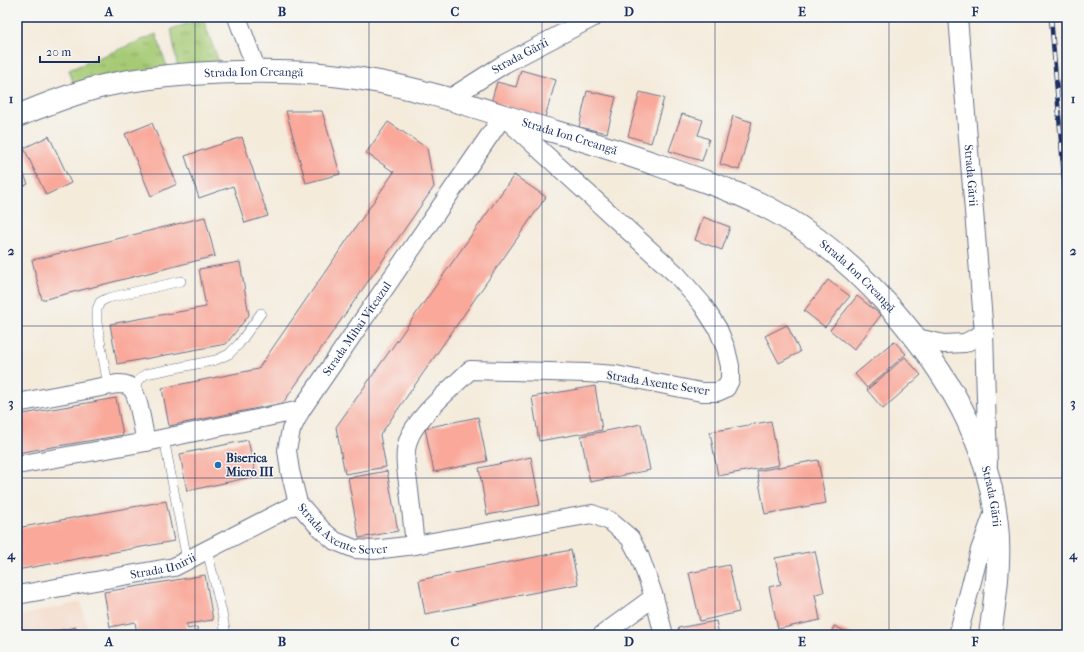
<svg xmlns="http://www.w3.org/2000/svg" width="1084" height="652" viewBox="0 0 1084 652" font-family="'IM FELL French Canon',serif">
  <defs>
    <pattern id="grass-tufts" width="24" height="20" patternUnits="userSpaceOnUse"><rect width="24" height="20" fill="#a6ca74"/><path d="M3 7l-1-3M5 7V3M7 7l1-3M15 17l-1-3M17 17v-4M19 17l1-3" fill="none" stroke="#86a462"/></pattern>
  </defs>
  <rect width="100%" height="100%" fill="#f6f6f2"/>
  <filter id="ink" filterUnits="userSpaceOnUse"><feTurbulence type="fractalNoise" baseFrequency=".025" numOctaves="2"/><feDisplacementMap in="SourceGraphic" scale="8" xChannelSelector="R" yChannelSelector="G"/><feConvolveMatrix kernelMatrix="1 2 1 2 8 2 1 2 1" color-interpolation-filters="sRGB"/></filter>
  <filter id="wash" filterUnits="userSpaceOnUse"><feTurbulence type="fractalNoise" baseFrequency=".012" numOctaves="4" result="noise"/><feDisplacementMap in="SourceGraphic" scale="16" xChannelSelector="R" yChannelSelector="G"/><feGaussianBlur stdDeviation="0.9" result="paint"/><feColorMatrix in="noise" values="0 0 0 0 0 0 0 0 0 0 0 0 0 0 0 0 0 1.4 0 .05"/><feComposite in="paint" operator="in"/></filter>
  <g filter="url(#wash)">
    <rect width="100%" height="100%" fill="#f4ebdb"/>
    <polygon fill="#f4d3c0" points="81,602 89,635 17,635 17,616"/>
    <g fill="url(#grass-tufts)" stroke="#607c69">
      <polygon points="203,19 220,65 178,70 171,29"/>
      <polygon points="156,34 168,70 74,85 69,70"/>
    </g>
    <g id="blocks">
      <g fill="#f9a89a">
        <polygon points="521,70 556,80 545,117 491,102 497,82 516,87"/>
        <polygon points="587,91 616,97 607,133 579,127"/>
        <polygon points="640,92 664,98 651,143 628,136"/>
        <polygon points="286,111 322,111 340,174 306,183"/>
        <polygon points="682,114 703,120 698,135 709,139 702,161 669,151"/>
        <polygon points="733,116 752,122 739,170 720,164"/>
        <polygon points="388,122 427,148 434,187 283,403 169,426 162,388 258,369 394,172 366,153"/>
        <polygon points="152,123 177,184 151,196 125,134"/>
        <polygon points="49,136 71,183 46,195 24,148"/>
        <polygon points="242,137 268,216 245,223 233,186 199,198 185,156"/>
        <polygon points="17,159 28,184 17,189"/>
        <polygon points="514,175 546,197 380,435 386,467 345,474 336,427"/>
        <polygon points="205,217 215,256 42,300 32,260"/>
        <polygon points="703,217 730,227 722,250 695,240"/>
        <polygon points="240,262 249,315 226,344 117,364 110,324 206,307 199,269"/>
        <polygon points="828,280 850,296 825,327 804,311"/>
        <polygon points="857,296 881,315 854,350 830,330"/>
        <polygon points="787,325 800,352 779,363 765,336"/>
        <polygon points="894,341 906,354 867,388 855,374"/>
        <polygon points="905,357 921,375 883,409 867,390"/>
        <polygon points="595,386 602,430 539,441 532,397"/>
        <polygon points="116,398 123,435 17,453 17,415"/>
        <polygon points="478,417 487,461 434,472 425,428"/>
        <polygon points="771,421 779,465 718,476 710,432"/>
        <polygon points="641,424 650,470 590,482 581,436"/>
        <polygon points="248,440 256,476 187,491 180,454"/>
        <polygon points="531,457 540,505 487,515 479,468"/>
        <polygon points="818,460 826,503 765,514 757,471"/>
        <polygon points="387,471 398,531 359,538 348,478"/>
        <polygon points="166,501 174,541 17,570 17,528"/>
        <polygon points="571,550 578,584 425,614 419,580"/>
        <polygon points="815,551 824,592 815,594 820,620 778,629 769,587 781,584 775,558"/>
        <polygon points="729,565 739,612 700,621 689,573"/>
        <polygon points="205,575 213,620 186,624 188,629 197,627 198,635 137,635 135,622 110,627 104,592"/>
        <polygon points="716,621 719,635 680,635 678,628"/>
        <polygon points="834,626 854,635 830,635"/>
        <polygon points="76,627 78,635 43,635 43,634"/>
      </g>
    </g>
  </g>
  <g filter="url(#ink)">
    <use href="#blocks" fill-opacity="0" stroke="#67718a" stroke-width="1"/>
    <g fill="none" stroke-linecap="round" stroke-linejoin="round">
      <defs>
        <g id="service">
          <polyline points="108,386 97,323 97,309 100,302 108,298 181,281"/>
          <polyline points="133,389 140,379 146,374 216,360 229,354 239,344 261,313"/>
          <polyline points="164,438 187,560"/>
          <polyline points="207,550 222,613 226,635"/>
        </g>
        <g id="minor">
          <polyline points="237,17 257,71"/>
          <path id="s1" d="M958 17 984 333 988 464"/>
          <path id="s2" d="M449 99 504 64 594 17"/>
          <polyline points="917,338 944,344 965,343 984,333"/>
          <path d="M17 403 117 384C123 384 127 384 131 388 139 395 143 431 146 442"/>
          <path id="s3" d="M301 410 291 430 287 450 290 471 298 503 321 529 335 541 355 549 374 550 415 545 592 514 610 521 630 538 640 557 654 597 664 635"/>
          <path id="s4" d="M17 465 146 442 301 410 503 116 677 275 702 304 718 329 726 349 730 366V380L726 388 717 392H701L616 375 587 373 470 370C452 388 415 418 408 441 403 456 407 474 409 490 411 508 413 526 415 545"/>
          <path id="s5" d="M17 595 174 567 298 503"/>
          <polyline points="602,635 654,597"/>
          <polyline points="958,635 980,550 995,509"/>
        </g>
        <g id="secondary">
          <path id="s6" d="M17 116C45 105 73 93 103 86 148 76 193 73 239 72 280 71 321 72 362 79 428 89 492 113 556 132 591 142 626 154 661 166 701 180 745 194 781 215 822 239 859 272 890 307 946 371 988 439 997 525 1001 562 995 599 990 635"/>
        </g>
      </defs>
      <use href="#service" stroke="#67718a" stroke-width="10"/>
      <use href="#minor" stroke="#67718a" stroke-width="20"/>
      <use href="#secondary" stroke="#67718a" stroke-width="24"/>
      <use href="#service" stroke="#fff" stroke-width="9"/>
      <use href="#minor" stroke="#fff" stroke-width="18"/>
      <use href="#secondary" stroke="#fff" stroke-width="22"/>
      <defs>
        <polyline id="rail" points="1051,17 1067,215"/>
      </defs>
      <use href="#rail" stroke="#1b2f5e" stroke-width="4.5"/>
      <use href="#rail" stroke="#f6f6f2" stroke-width="3" stroke-dasharray="9" stroke-linecap="butt"/>
    </g>
  </g>
  <path fill="none" stroke="#1b2f5e" stroke-width="1" stroke-opacity="0.55" d="M195 17V635M369 17V635M542 17V635M715 17V635M889 17V635M17 174H1067M17 326H1067M17 478H1067"/>
  <circle fill="#1f6fb2" stroke="#f6f6f2" stroke-width="1.5" cx="218" cy="465" r="4"/>
  <g text-anchor="middle" dominant-baseline="central" stroke-width="3" stroke-linejoin="round" paint-order="stroke">
    <g font-size="12" fill="#1b2f5e" stroke="#f6f6f2">
      <text stroke="none"><textPath href="#s2" startOffset="83">Strada Gării</textPath></text>
      <text stroke="none"><textPath href="#s6" startOffset="243">Strada Ion Creangă</textPath></text>
      <text stroke="none"><textPath href="#s6" startOffset="567">Strada Ion Creangă</textPath></text>
      <text stroke="none"><textPath href="#s1" startOffset="159">Strada Gării</textPath></text>
      <text stroke="none"><textPath href="#s6" startOffset="891">Strada Ion Creangă</textPath></text>
      <text stroke="none"><textPath href="#s4" startOffset="388">Strada Mihai Viteazul</textPath></text>
      <text transform="translate(658 383) rotate(9)">Strada Axente Sever</text>
      <text stroke="none"><textPath href="#s6" startOffset="1154">Strada Gării</textPath></text>
      <text stroke="none"><textPath href="#s3" startOffset="152">Strada Axente Sever</textPath></text>
      <text stroke="none"><textPath href="#s5" startOffset="149">Strada Unirii</textPath></text>
    </g>
    <g font-size="12" font-weight="bold" fill="#1b2f5e" stroke="#f6f6f2" text-anchor="start">
      <text x="226" y="458">Biserica<tspan x="226" dy="14">Micro III</tspan></text>
    </g>
  </g>
  <rect width="1084" height="652" fill="none" stroke="#f6f6f2" stroke-width="44"/>
  <path d="M40 56v6h59v-6" fill="none" stroke="#1b2f5e" stroke-width="2"/>
  <text x="46" y="56" font-size="12" fill="#1b2f5e" stroke="#f6f6f2" stroke-width="3" paint-order="stroke">20 m</text>
  <rect x="22" y="22" width="1040" height="608" fill="none" stroke="#1b2f5e" stroke-width="1.5"/>
  <g font-size="13" text-anchor="middle" font-weight="bold" fill="#1b2f5e">
    <text x="109" y="16">A</text>
    <text x="282" y="16">B</text>
    <text x="455" y="16">C</text>
    <text x="629" y="16">D</text>
    <text x="802" y="16">E</text>
    <text x="975" y="16">F</text>
    <text x="11" y="103">1</text>
    <text x="1073" y="103">1</text>
    <text x="11" y="255">2</text>
    <text x="1073" y="255">2</text>
    <text x="11" y="407">3</text>
    <text x="1073" y="407">3</text>
    <text x="11" y="559">4</text>
    <text x="1073" y="559">4</text>
    <text x="109" y="646">A</text>
    <text x="282" y="646">B</text>
    <text x="455" y="646">C</text>
    <text x="629" y="646">D</text>
    <text x="802" y="646">E</text>
    <text x="975" y="646">F</text>
  </g>
</svg>
